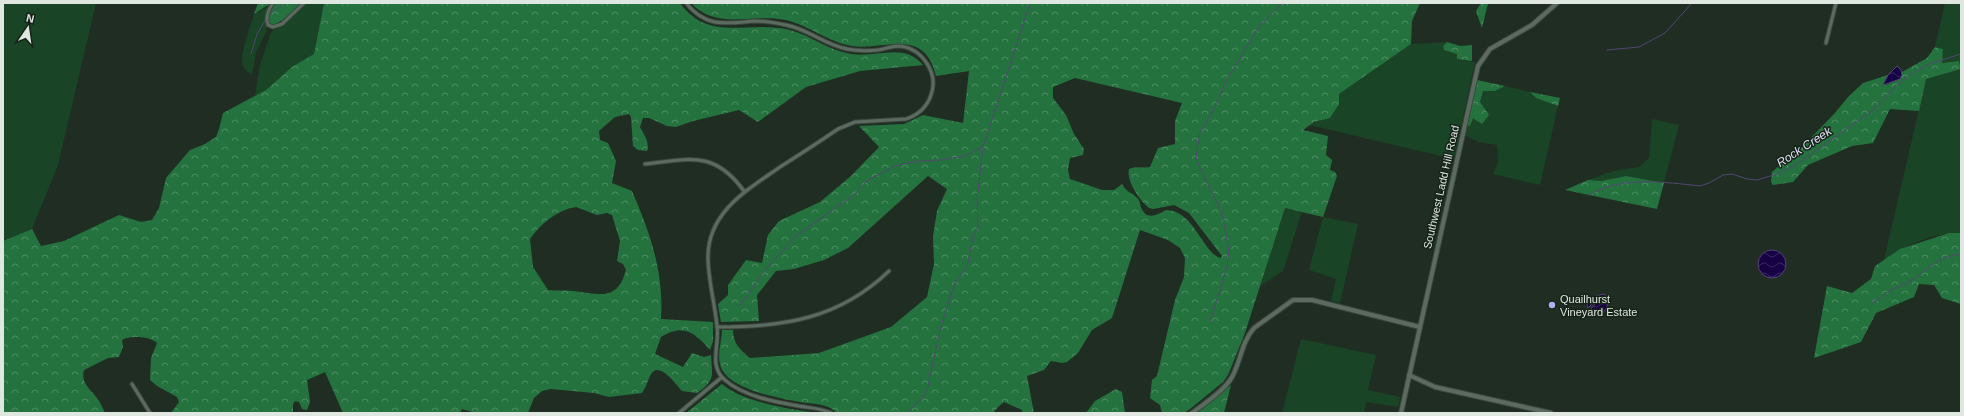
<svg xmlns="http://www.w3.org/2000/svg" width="1964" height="416" viewBox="0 0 1964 416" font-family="Helvetica,sans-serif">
  <defs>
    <pattern id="forest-crowns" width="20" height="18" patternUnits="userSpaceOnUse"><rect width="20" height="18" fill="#24733e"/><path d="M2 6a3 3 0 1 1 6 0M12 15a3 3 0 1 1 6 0" fill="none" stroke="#4e8e63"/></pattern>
    <pattern id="water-waves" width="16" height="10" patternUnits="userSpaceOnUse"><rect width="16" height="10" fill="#170246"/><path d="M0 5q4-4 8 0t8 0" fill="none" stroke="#382760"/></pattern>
  </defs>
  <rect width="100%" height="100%" fill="#202d23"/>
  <g fill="#1a4426">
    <polygon points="3,3 96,3 58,165 32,229 3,241"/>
    <polygon points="307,3 324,3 314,54 292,67 266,90 255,96 260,65 271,32 285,23"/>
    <polygon points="1945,3 1961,3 1961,66 1959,61 1942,63 1943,49 1935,47"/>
    <path d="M269 6C265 14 263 22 267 30L256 53 252 75C248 72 245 70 243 66 239 55 251 25 254 14Z"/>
    <polygon points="1447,42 1443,46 1457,54 1457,59 1475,62 1454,159 1309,125 1321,120 1339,94 1411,44"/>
    <path d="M1961 69V233C1935 232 1905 245 1884 260L1926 79Z"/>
    <polygon points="1505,86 1530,92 1536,98 1558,106 1540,185 1493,174 1498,162 1497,145 1479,142 1464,135 1466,125 1482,107 1480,102 1483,91 1495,91"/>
    <polygon points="1652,119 1679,125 1664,183 1626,176 1601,181 1588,180 1613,171 1639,167 1649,158"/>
    <polygon points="1285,208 1302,212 1283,271 1260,286"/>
    <polygon points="1323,217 1358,224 1340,303 1331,301 1336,279 1309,270"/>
    <polygon points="1301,339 1376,355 1368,390 1400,397 1398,407 1366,402 1364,413 1282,413"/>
  </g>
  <g fill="url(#forest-crowns)" fill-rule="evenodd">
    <polygon points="258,3 271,3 254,14"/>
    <path d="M275 3H301L283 20 273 25 268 22C268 14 270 8 275 3Z"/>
    <path d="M324 3H680C710 44 749 19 790 30 812 36 829 51 852 54 877 58 904 42 923 65L860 71 806 87 758 122 739 110 693 121 676 127 667 126 649 118H643L640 127C644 135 650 142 647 151L638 150 633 146 631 117 629 114 615 117 599 131 600 140 608 143 616 161 612 183 632 191C650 233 664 272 661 319L713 322V341L710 350C695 333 684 323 661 337L655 354 683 367 692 353 704 357 711 355C712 375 716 380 697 393L682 391C677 386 658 358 650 376 647 383 646 387 642 393L609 397 594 393 551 389 542 391 534 398 528 413H476L462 409 460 413H343L325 372 307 380 310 402 307 410 302 409 299 402 295 401 293 404V413H171L179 402 177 397 157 386 150 380 151 358 157 343C151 336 129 335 122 340L123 347 119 357 108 358 84 370C80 384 92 390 99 401 101 404 103 409 105 413H3V241L32 229 41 246 64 241 119 215 141 222 152 220 159 208 166 178 190 150 205 144 216 137 219 129 223 113 266 90 292 67 314 54ZM576 207 597 215 607 213 612 215 620 241 617 261 623 264 626 270C617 302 600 294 573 291 565 290 557 291 548 290L533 267 530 239C541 223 557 210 576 207Z"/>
    <path d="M691 3H1420L1412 21 1411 44 1339 94V104L1330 118 1314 122 1303 130 1328 136 1326 155 1332 160 1330 170 1335 172 1337 176 1323 217 1285 208 1245 333 1228 375 1223 382 1190 409 1184 413H1162L1160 405 1150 398 1152 380 1157 376 1175 300 1184 277 1185 258 1180 248 1168 240 1140 230 1112 318 1092 330 1078 353 1067 362 1062 363 1051 361 1044 370 1027 376 1034 413H1022V410L1004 402 998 407 993 413H837C827 403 813 404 800 402 778 398 725 389 720 364 717 353 722 341 722 330H733C733 343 740 350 750 358L819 353 891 327 927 297 934 264 933 236 937 211 947 189 928 176 848 248 824 260 794 269 776 271 757 295 759 321 721 322 718 304 728 295V285L746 260 762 263 768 235 779 221 820 202 851 176 879 147 859 126 904 124 923 115 963 123 969 71 936 76C924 26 884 51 852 46 828 42 810 26 786 20 753 13 717 31 691 3ZM1075 78 1182 103 1175 121V144L1158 148 1150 167C1143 169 1136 165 1129 169 1126 181 1140 201 1149 208L1153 209 1174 205 1189 213 1222 256 1221 258C1203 254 1194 210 1166 210 1157 215 1146 221 1141 207 1140 205 1140 201 1138 199 1131 191 1128 194 1122 184L1114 190H1102L1070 179 1068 170 1070 158 1083 155 1084 149 1074 134 1066 115 1053 98V87Z"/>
    <polygon points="1481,3 1488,3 1482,28 1476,11"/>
    <polygon points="1447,42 1460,46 1472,45 1472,61 1457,59 1457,54 1444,50 1443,46"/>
    <polygon points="1935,47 1943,49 1942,63 1959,61 1961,69 1926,79 1919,111 1890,109 1873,143 1852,146 1808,165 1793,182 1773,185 1771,182 1772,172 1802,147 1834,114 1849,96 1863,83 1888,75 1883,84 1886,85 1900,79 1902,72 1927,58"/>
    <polygon points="1477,80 1505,86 1495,91 1483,91 1480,102 1489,115 1482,124 1473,118 1470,126 1466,125"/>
    <polygon points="1530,92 1560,98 1558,106 1536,98"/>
    <polygon points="1626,176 1664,183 1657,209 1565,190 1588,180 1601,181"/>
    <polygon points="1949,233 1961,233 1961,304 1942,298 1934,285 1919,284 1914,297 1876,313 1861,342 1814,358 1827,286 1852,293 1871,279 1875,266 1900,249"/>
    <path d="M722 384C742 402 793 410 820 413H686Z"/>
    <polygon points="1231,385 1224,413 1196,413"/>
    <polygon points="1116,389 1122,392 1125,413 1086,413 1095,401"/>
  </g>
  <g fill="url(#water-waves)" stroke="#534774">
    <polygon points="1897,66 1901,70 1902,75 1900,79 1883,85 1888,75"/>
    <circle cx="1772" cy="264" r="14"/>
    <polygon points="1604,294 1608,298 1607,307 1601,316 1592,316 1591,309 1595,304 1593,303 1588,308 1587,304 1593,299 1595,301 1596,296"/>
  </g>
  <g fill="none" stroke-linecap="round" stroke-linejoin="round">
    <g stroke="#534774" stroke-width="1">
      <polyline points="268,16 284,3"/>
      <polyline points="1607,50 1639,47 1665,33 1692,3"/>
      <polyline points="251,54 257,34 266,19"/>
      <path d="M1589 195C1620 176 1665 182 1700 186L1709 183 1723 175 1732 174 1747 179 1757 180 1777 174 1797 164 1873 110 1894 88 1914 72 1932 63 1961 54"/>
      <path d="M1871 303C1878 301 1883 295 1889 291 1896 287 1905 285 1912 280 1926 271 1942 253 1961 255"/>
      <polyline points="740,306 764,271 797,235 854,195 867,181 894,166 918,161 940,160 965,156 982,147"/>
      <polyline points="1210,322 1227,267 1229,251 1222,213 1199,166 1196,157 1198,144 1200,133 1215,107 1226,81 1247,46 1260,26 1282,3"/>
      <polyline points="907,413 923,397 927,390 941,326 955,283 967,267 973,237 978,227 977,200 983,147 1030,3"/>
    </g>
    <defs>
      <g id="minor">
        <path d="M273 3C268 10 265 17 268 25L273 27 282 24 304 3"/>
        <path d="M686 3C707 29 727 23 755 21 765 21 776 23 786 25 808 29 825 45 847 49 857 51 868 51 878 50 885 49 892 46 899 46 922 48 939 73 931 95 927 107 918 115 906 119L855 122 838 129C819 142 799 155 780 167 747 190 708 212 708 257 708 280 715 304 717 326 720 345 708 366 725 380 743 396 775 402 799 406 810 408 821 408 831 413"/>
        <polyline points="1826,43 1836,3"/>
        <path d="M645 164C690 159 714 150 744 191"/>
        <path d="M717 327C784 327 839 319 889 271"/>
        <polyline points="132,384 150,413"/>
        <polyline points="679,413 722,377"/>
      </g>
      <g id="tertiary">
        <polyline points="1409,375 1435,387 1551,413"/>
        <path d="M1192 413C1204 404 1225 390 1232 377 1241 361 1241 343 1254 328L1293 300H1312L1420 327"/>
        <polyline points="1401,413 1478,66 1490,49 1532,25 1557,3"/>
      </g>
    </defs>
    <use href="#minor" stroke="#3c473f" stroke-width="5"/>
    <use href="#tertiary" stroke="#3c473f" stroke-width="6"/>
    <use href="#minor" stroke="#5c6b5f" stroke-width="3"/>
    <use href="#tertiary" stroke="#5c6b5f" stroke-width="4"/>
  </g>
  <circle fill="#b0aefa" stroke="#162319" stroke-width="1.5" cx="1552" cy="305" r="4"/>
  <g text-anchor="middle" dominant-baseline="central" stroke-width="3" stroke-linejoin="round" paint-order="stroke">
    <g font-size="11" fill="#dfe7e0" stroke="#162319">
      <text transform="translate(1441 187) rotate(-77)">Southwest Ladd Hill Road</text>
    </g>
    <g font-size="11" fill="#dfe7e0" stroke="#162319" text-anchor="start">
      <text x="1560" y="299">Quailhurst<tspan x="1560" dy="13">Vineyard Estate</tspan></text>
    </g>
    <g font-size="12" font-style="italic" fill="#e0e0f5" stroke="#162319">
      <text transform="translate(1804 147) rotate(-33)">Rock Creek</text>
    </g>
  </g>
  <rect width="1964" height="416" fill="none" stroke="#dfe7e0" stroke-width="8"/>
  <g transform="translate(28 28) rotate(13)" stroke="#162319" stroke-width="3" paint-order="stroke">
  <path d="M0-3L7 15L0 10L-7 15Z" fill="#dfe7e0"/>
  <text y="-6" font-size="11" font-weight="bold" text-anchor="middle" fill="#dfe7e0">N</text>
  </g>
</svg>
